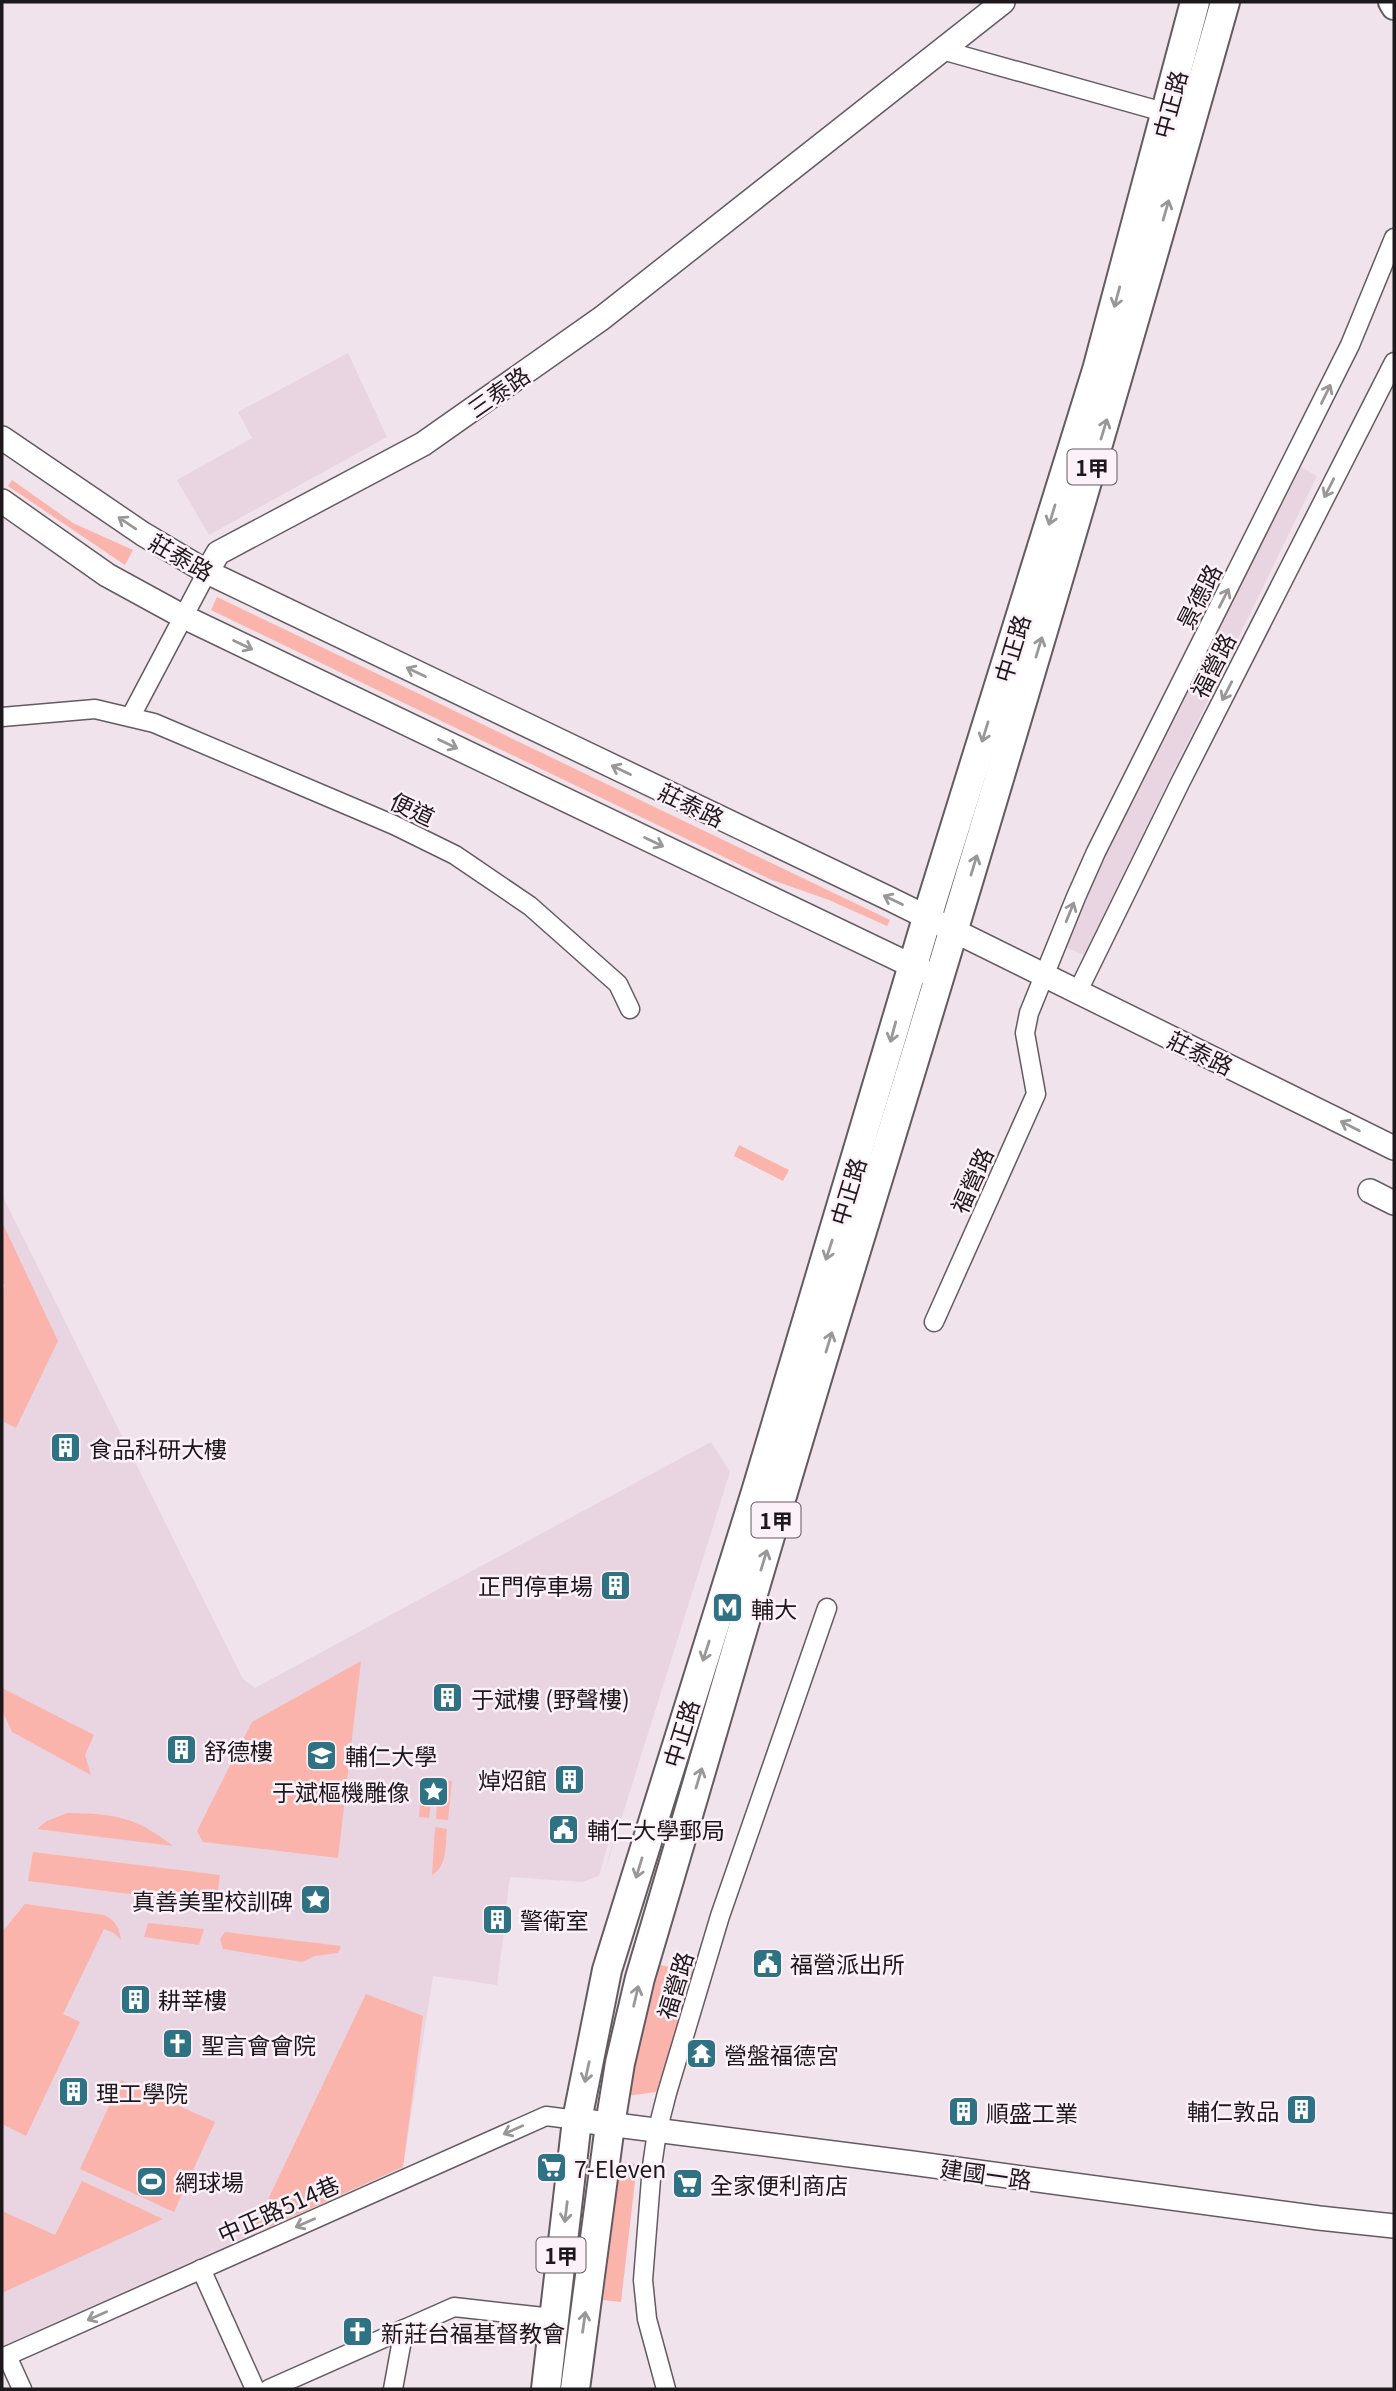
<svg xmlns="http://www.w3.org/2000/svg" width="1396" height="2391" viewBox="0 0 1396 2391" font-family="Georgia,'Noto Sans TC',serif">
  <rect width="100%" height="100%" fill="#f0e3eb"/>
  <g fill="#e8d5e1">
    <polygon points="348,353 387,437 209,535 177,480 252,438 238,412"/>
    <polygon points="1301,467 1317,476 1084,955 1065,947 1067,936 1129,804"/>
    <polygon points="2,1195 243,1679 255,1688 711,1442 730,1472 604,1874 618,1823 614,1822 599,1876 582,1882 510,1877 506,1908 513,1909 512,1932 504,1931 497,1985 433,1976 403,2167 2,2346"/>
  </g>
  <g fill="#fbb4ab">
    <polygon points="12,480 73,523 133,550 125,565 8,486"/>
    <polygon points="217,597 890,920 887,926 829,900 772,880 211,610"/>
    <polygon points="739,1145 789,1170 783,1181 734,1156"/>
    <polygon points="2,1222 58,1341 16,1428 2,1421 2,1292 5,1285 2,1283"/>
    <polygon points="361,1661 338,1858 203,1842 197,1831 252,1722"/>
    <polygon points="2,1688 94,1735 85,1755 91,1775 12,1732 2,1710"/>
    <polygon points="422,1779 452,1781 448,1820 436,1819 437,1801 443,1801 444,1787 426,1786 425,1800 431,1801 429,1818 419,1817"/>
    <path d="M67 1813C116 1814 134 1816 173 1846L37 1829 47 1821Z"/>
    <path d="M435 1827 447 1829C445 1845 448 1866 432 1875Z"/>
    <polygon points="33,1852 220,1875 216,1905 28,1881"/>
    <path d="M25 1904 104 1915C116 1921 119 1927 121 1940L114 1933 104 1929 63 2014 80 2022 26 2136 2 2124V1932Z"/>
    <polygon points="148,1923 204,1929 199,1945 144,1937"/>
    <polygon points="225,1932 341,1946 338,1953 315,1956 302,1962 223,1949 220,1939"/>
    <polygon points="660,1965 695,1972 656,2092 627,2096"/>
    <polygon points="366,1994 423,2016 403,2167 251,2235"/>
    <polygon points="121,2080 215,2122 174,2212 80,2169"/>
    <polygon points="619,2162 637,2164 621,2302 603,2300"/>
    <polygon points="82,2181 163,2219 2,2293 2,2211 55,2235"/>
  </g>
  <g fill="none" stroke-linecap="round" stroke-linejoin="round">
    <defs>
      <g id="minor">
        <polyline points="942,50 1167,113"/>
        <polyline points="131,716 207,572"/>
        <polyline points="2,717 95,709 154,723 394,825 455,855 530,906 618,984 630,1009"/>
        <polyline points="1078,991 1180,783 1394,362"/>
        <polyline points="934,1322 1036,1094 1025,1033 1029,1013 1076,897 1096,852 1350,345 1394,238"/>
        <polyline points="201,2269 255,2389"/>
        <polyline points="7,2356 22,2389"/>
        <polyline points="2,2358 546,2116 577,2120"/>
        <polyline points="269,2389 454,2307 553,2318"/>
        <polyline points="393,2389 404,2329"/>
        <polyline points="666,2389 647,2319 643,2280 652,2166 657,2132 667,2093 720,1916 827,1608"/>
      </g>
      <g id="tertiary">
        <polyline points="2,438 143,534 207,572 890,899 1394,1148"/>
        <polyline points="2,501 107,575 182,616 927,973"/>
        <polyline points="207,572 218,553 423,444 602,318 1003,2"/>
        <polyline points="1370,1191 1394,1203"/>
        <polyline points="577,2120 912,2163 1319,2218 1394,2226"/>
      </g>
      <polyline id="secondary" points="1391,2 1394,7"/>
      <g id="primary">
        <polyline points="546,2389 577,2120 607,1970 756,1492 933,898 1097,370 1195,2"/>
        <path d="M575 2389 610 2125 620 2063 640 1978C709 1746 775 1514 846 1283 977 857 1104 431 1225 2"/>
      </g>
    </defs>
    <use href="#minor" stroke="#645a61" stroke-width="21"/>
    <use href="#tertiary" stroke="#645a61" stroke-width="26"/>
    <use href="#secondary" stroke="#645a61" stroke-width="28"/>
    <use href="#primary" stroke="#645a61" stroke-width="32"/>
    <use href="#minor" stroke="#fff" stroke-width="18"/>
    <use href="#tertiary" stroke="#fff" stroke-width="23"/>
    <use href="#secondary" stroke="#fff" stroke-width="24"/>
    <use href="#primary" stroke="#fff" stroke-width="28"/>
  </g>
  <defs><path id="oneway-shaft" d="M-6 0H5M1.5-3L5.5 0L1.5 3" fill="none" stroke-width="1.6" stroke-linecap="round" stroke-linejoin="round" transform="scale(1.75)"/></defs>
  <g stroke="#999798">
    <use href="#oneway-shaft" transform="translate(1166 210) rotate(-74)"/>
    <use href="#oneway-shaft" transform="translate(1117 297) rotate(105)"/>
    <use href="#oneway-shaft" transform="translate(1326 394) rotate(-64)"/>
    <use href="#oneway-shaft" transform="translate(1104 429) rotate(-73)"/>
    <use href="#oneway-shaft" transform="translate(1329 488) rotate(117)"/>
    <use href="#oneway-shaft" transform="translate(1052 515) rotate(107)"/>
    <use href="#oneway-shaft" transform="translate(127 523) rotate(-146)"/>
    <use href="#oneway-shaft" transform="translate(1224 598) rotate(-63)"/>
    <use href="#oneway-shaft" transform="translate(243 645) rotate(26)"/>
    <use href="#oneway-shaft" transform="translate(1039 647) rotate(-73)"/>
    <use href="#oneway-shaft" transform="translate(416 672) rotate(-154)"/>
    <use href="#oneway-shaft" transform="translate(1227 691) rotate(117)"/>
    <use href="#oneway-shaft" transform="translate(985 732) rotate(107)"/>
    <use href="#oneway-shaft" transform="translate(448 744) rotate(26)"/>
    <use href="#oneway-shaft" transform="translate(621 770) rotate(-154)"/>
    <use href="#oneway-shaft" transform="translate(654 842) rotate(26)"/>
    <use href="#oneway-shaft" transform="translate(974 865) rotate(-73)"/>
    <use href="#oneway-shaft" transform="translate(893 900) rotate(-154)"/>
    <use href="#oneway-shaft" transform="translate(1070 912) rotate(-68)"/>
    <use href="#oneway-shaft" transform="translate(893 1032) rotate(105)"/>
    <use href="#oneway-shaft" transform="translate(1350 1126) rotate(-153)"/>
    <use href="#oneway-shaft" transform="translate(829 1250) rotate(108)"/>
    <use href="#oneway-shaft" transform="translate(829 1342) rotate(-73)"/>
    <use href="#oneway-shaft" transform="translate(764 1560) rotate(-73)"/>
    <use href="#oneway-shaft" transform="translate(706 1651) rotate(108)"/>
    <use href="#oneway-shaft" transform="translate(699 1778) rotate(-73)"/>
    <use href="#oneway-shaft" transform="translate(639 1868) rotate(107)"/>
    <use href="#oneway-shaft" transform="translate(636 1996) rotate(-77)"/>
    <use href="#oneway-shaft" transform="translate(587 2072) rotate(102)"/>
    <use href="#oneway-shaft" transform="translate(513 2130) rotate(156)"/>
    <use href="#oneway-shaft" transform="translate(566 2212) rotate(97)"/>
    <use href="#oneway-shaft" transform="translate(305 2223) rotate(156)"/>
    <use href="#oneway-shaft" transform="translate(97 2316) rotate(156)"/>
    <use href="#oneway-shaft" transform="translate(584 2322) rotate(-82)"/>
  </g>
  <defs>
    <symbol id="building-square" viewBox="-11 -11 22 22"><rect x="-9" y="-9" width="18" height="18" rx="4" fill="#2f7283" stroke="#fdf1f9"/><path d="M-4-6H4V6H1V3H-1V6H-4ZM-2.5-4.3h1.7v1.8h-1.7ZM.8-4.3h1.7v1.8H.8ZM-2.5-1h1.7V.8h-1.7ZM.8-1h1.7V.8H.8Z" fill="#fff"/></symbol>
    <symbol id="metro-square" viewBox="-11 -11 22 22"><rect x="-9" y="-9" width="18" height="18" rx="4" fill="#2f7283" stroke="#fdf1f9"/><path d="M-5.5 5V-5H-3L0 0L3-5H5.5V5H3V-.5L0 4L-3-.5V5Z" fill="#fff"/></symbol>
    <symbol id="university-square" viewBox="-11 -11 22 22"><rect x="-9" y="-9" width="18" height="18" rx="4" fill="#2f7283" stroke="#fdf1f9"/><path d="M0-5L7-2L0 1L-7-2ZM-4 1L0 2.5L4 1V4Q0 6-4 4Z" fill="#fff"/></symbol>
    <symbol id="sight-square" viewBox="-11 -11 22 22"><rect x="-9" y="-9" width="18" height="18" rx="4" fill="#2f7283" stroke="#fdf1f9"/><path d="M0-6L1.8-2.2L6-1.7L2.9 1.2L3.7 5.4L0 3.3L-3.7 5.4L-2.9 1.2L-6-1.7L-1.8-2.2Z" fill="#fff"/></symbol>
    <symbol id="civic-square" viewBox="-11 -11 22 22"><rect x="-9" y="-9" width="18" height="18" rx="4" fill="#2f7283" stroke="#fdf1f9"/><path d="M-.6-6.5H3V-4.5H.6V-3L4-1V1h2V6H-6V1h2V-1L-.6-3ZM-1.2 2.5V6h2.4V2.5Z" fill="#fff"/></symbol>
    <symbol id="church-square" viewBox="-11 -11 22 22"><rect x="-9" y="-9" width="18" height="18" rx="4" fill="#2f7283" stroke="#fdf1f9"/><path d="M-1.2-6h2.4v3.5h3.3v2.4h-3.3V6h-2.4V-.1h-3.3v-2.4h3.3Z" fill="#fff"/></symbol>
    <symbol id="temple-square" viewBox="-11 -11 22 22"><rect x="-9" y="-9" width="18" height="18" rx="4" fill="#2f7283" stroke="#fdf1f9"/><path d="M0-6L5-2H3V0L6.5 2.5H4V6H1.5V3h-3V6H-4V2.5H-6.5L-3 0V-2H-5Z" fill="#fff"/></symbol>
    <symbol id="supermarket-square" viewBox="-11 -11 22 22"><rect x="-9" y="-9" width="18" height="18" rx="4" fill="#2f7283" stroke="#fdf1f9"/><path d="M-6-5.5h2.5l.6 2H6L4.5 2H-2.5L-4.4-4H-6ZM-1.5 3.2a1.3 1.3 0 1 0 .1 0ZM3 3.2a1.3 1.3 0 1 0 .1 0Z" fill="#fff"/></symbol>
    <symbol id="stadium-square" viewBox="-11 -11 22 22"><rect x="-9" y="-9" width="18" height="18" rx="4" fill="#2f7283" stroke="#fdf1f9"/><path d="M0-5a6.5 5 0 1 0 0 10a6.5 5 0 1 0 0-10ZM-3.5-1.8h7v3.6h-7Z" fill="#fff"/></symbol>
  </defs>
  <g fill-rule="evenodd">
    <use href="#building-square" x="48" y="1430" width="35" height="35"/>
    <use href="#building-square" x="598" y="1568" width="35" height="35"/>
    <use href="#metro-square" x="710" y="1590" width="35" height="35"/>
    <use href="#building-square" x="430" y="1680" width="35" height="35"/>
    <use href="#building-square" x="164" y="1732" width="35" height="35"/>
    <use href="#university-square" x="304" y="1738" width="35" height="35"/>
    <use href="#building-square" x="552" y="1762" width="35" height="35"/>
    <use href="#sight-square" x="416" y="1774" width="35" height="35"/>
    <use href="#civic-square" x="546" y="1812" width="35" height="35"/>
    <use href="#sight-square" x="298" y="1882" width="35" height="35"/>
    <use href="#building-square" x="480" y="1902" width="35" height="35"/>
    <use href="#civic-square" x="750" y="1946" width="35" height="35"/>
    <use href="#building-square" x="118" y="1982" width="35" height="35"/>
    <use href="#church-square" x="160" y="2026" width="35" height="35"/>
    <use href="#temple-square" x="684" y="2036" width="35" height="35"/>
    <use href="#building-square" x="56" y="2074" width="35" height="35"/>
    <use href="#building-square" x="1284" y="2092" width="35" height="35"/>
    <use href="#building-square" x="946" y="2094" width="35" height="35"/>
    <use href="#supermarket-square" x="534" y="2150" width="35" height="35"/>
    <use href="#stadium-square" x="134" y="2164" width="35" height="35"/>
    <use href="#supermarket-square" x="670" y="2166" width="35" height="35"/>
    <use href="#church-square" x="340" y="2314" width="35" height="35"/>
  </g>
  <g text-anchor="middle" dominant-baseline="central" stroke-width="5" stroke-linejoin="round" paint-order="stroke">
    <g fill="#fdf1f9" stroke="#60595e" stroke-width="2">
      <rect x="1067.5" y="449.5" width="49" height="35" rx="5"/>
      <rect x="751.5" y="1502.5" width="49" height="35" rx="5"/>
      <rect x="536.5" y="2237.5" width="49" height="35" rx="5"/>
    </g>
    <g font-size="21" font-weight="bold" fill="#1c181b">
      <text x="1092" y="467">1甲</text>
      <text x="776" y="1520">1甲</text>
      <text x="561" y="2255">1甲</text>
    </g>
    <g font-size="23" fill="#1c181b" stroke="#fdf1f9">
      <text transform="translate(1169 104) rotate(-75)">中正路</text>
      <text transform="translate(498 391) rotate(-35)">三泰路</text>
      <text transform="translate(182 556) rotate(30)">莊泰路</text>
      <text transform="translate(1198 596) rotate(-63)">景德路</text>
      <text transform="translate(1011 648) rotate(-73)">中正路</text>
      <text transform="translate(1212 665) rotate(-63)">福營路</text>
      <text transform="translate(692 804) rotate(26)">莊泰路</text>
      <text transform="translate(413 808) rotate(25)">便道</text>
      <text transform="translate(1201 1052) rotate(26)">莊泰路</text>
      <text transform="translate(971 1180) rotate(-66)">福營路</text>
      <text transform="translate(847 1191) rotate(-73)">中正路</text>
      <text transform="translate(680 1733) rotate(-73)">中正路</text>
      <text transform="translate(674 1985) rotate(-73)">福營路</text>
      <text transform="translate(986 2173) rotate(8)">建國一路</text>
      <text transform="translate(278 2208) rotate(-24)">中正路514巷</text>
    </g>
    <g font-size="23" fill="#1c181b" stroke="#fdf1f9" text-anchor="start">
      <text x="89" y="1448">食品科研大樓</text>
      <text x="593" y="1585" text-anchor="end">正門停車場</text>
      <text x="751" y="1608">輔大</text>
      <text x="471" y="1698">于斌樓 (野聲樓)</text>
      <text x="204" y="1750">舒德樓</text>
      <text x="345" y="1755">輔仁大學</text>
      <text x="547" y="1779" text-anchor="end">焯炤館</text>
      <text x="410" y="1791" text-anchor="end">于斌樞機雕像</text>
      <text x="587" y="1829">輔仁大學郵局</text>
      <text x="293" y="1900" text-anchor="end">真善美聖校訓碑</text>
      <text x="520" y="1919">警衛室</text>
      <text x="790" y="1963">福營派出所</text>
      <text x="158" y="1999">耕莘樓</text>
      <text x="201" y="2044">聖言會會院</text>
      <text x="724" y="2054">營盤福德宮</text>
      <text x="96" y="2092">理工學院</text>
      <text x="1279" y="2110" text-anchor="end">輔仁敦品</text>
      <text x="986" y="2112">順盛工業</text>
      <text x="574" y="2168">7-Eleven</text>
      <text x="175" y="2181">網球場</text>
      <text x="710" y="2184">全家便利商店</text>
      <text x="381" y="2332">新莊台福基督教會</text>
    </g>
  </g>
  <rect width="1396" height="2391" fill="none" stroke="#1c181b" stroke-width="7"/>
</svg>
